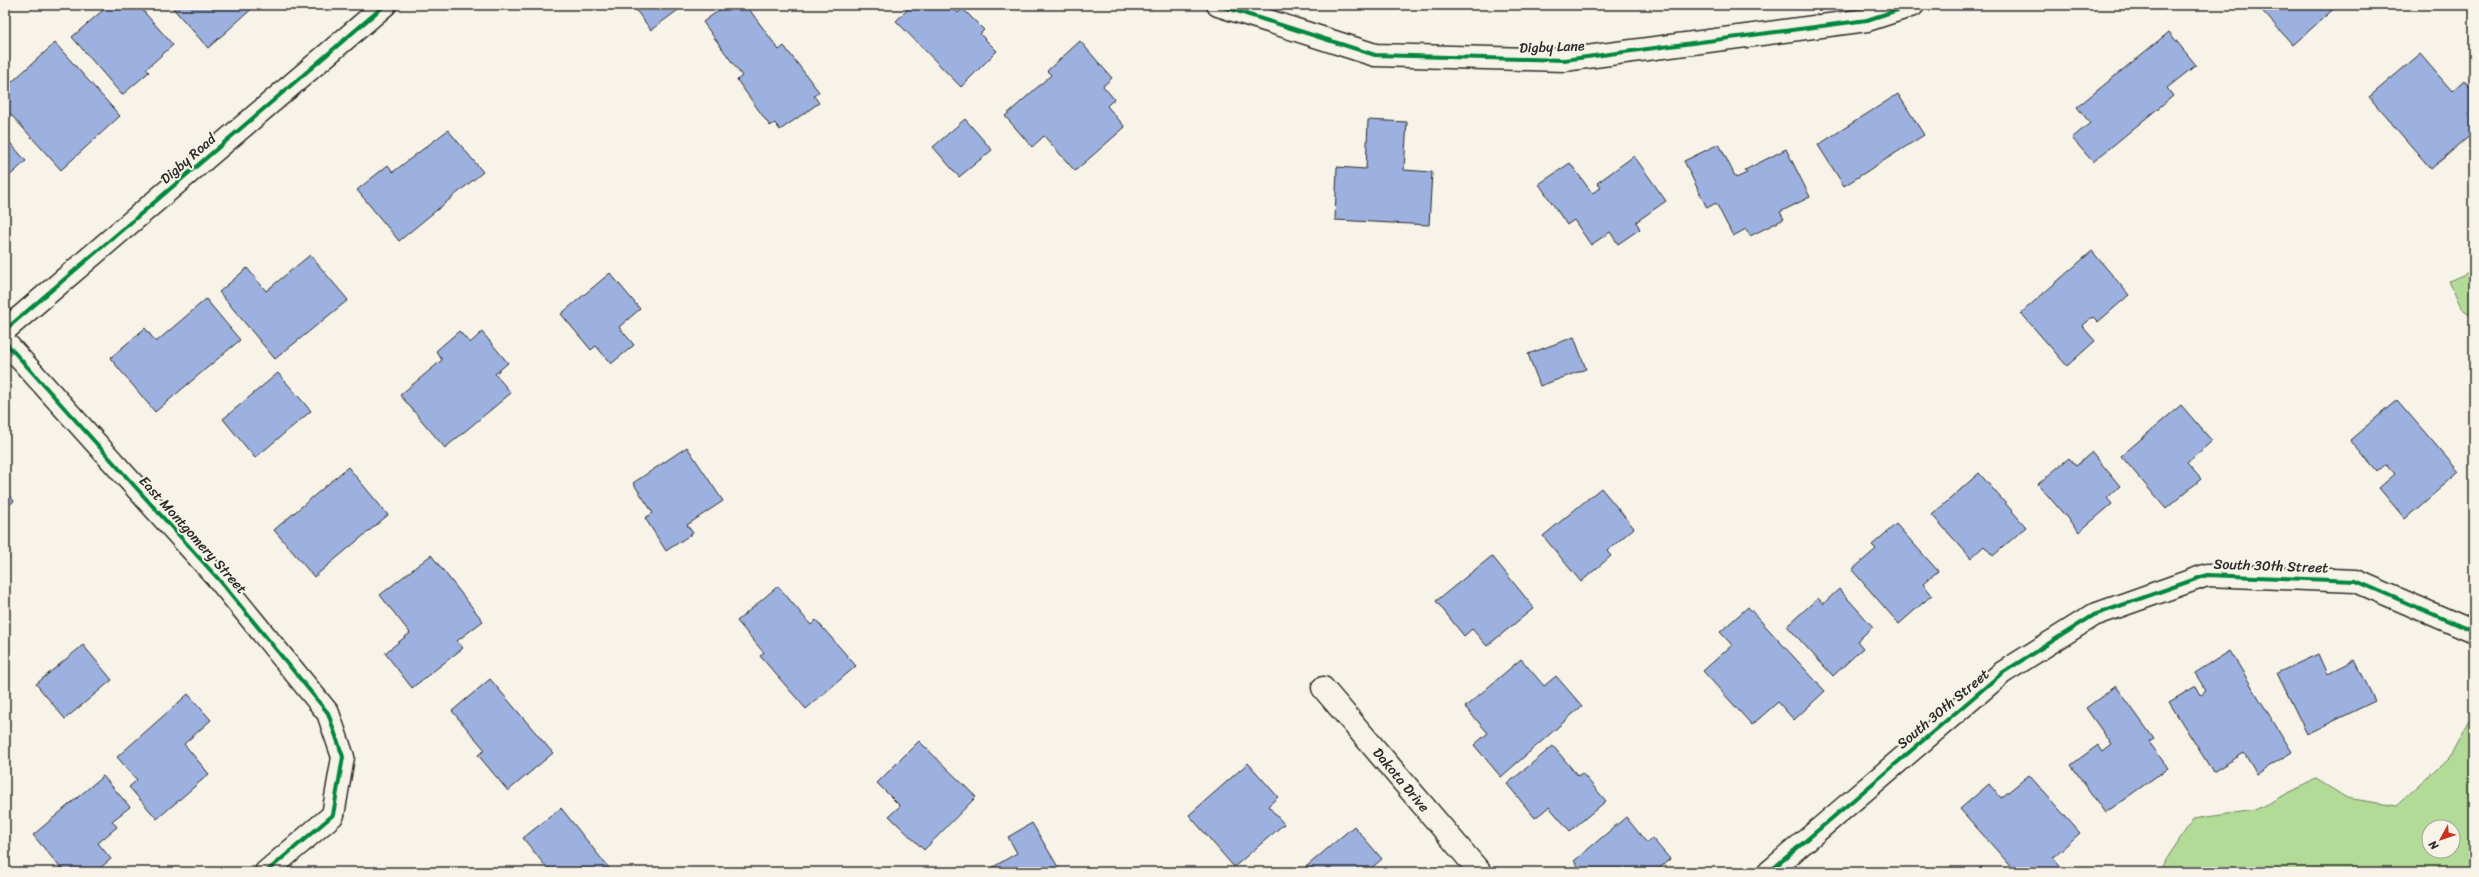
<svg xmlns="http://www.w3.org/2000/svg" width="2479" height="877" viewBox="0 0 2479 877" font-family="Sriracha,sans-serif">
  <rect width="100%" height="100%" fill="#f7f3e8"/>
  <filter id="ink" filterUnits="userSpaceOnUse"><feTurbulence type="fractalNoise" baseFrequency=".025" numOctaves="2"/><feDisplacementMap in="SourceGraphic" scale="8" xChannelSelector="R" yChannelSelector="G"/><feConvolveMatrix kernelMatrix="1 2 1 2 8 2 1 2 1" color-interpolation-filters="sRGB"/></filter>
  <g filter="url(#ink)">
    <g fill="#b3db98" stroke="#6f8362" fill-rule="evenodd">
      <polygon points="2474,270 2474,317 2461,308 2449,281"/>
      <path d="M2474 711V872H2158L2193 819 2255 810 2316 779 2347 798 2396 806 2449 758ZM2429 827H2453V851H2429Z"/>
    </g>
    <g fill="#9cb1df" stroke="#2b2b2b">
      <polygon points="98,5 138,5 173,45 146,69 149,72 122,95 72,37 103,10"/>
      <polygon points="170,5 256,5 208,48"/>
      <polygon points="632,5 685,5 651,30"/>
      <polygon points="726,5 746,5 779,50 784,46 819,92 814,96 819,103 780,130 775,123 770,126 737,80 742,76 703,22"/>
      <polygon points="912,5 951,5 958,13 963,9 984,30 980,34 997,51 961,87 896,21"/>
      <polygon points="2257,5 2338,5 2293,45"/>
      <polygon points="2169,32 2196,65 2167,88 2173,96 2093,162 2072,138 2090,123 2077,107"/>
      <polygon points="1080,41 1112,78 1103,86 1114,99 1107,106 1125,127 1075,171 1044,136 1032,147 1005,116 1051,75 1047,71"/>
      <polygon points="55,43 120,116 61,170 5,108 5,88"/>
      <polygon points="2420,54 2452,91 2464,80 2474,92 2474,132 2431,169 2369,97"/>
      <polygon points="1898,94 1924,135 1844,186 1818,145"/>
      <polygon points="965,119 992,150 959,177 933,147"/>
      <polygon points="1368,120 1407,122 1404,170 1432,172 1429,225 1335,220 1337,167 1366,169"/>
      <polygon points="448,130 483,172 399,241 357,190 388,165 393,172"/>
      <polygon points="5,137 26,161 5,180"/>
      <polygon points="1719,144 1736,178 1747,173 1745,170 1786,149 1810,197 1780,212 1784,219 1750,236 1746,229 1733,236 1716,203 1707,208 1684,161"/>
      <polygon points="1634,156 1666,201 1636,222 1640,229 1618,244 1610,232 1591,245 1574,220 1567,225 1539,184 1570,163 1592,193 1601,188 1597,183"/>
      <polygon points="2092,251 2129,295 2098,322 2093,317 2082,326 2095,341 2067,366 2021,313"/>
      <polygon points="310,255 348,300 275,359 219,292 247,268 266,291"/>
      <polygon points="610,273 640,309 619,327 634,345 611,364 596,346 591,350 561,314"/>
      <polygon points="206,299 240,340 155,412 110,358 145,328 156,342"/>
      <polygon points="459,331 470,343 482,332 508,363 495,374 511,393 445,448 400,395 442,360 436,351"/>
      <polygon points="1574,337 1586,369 1540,386 1528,354"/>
      <polygon points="278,373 311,411 255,458 223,419"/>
      <polygon points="2397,400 2459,472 2405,519 2379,488 2395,474 2386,464 2377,472 2350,440"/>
      <polygon points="2181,405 2212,441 2187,463 2201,479 2166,509 2121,456"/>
      <polygon points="687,447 723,501 687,525 693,533 666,551 645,518 653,513 633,483"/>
      <polygon points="2092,452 2120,486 2107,498 2112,504 2079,532 2038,484 2069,458 2076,466"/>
      <polygon points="348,467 388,515 314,577 274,530"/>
      <polygon points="1979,473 2026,527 1993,556 1984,546 1971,558 1932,515"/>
      <polygon points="1601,488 1634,528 1607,551 1611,556 1581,582 1543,536"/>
      <polygon points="5,490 14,501 5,509"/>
      <polygon points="1896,524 1938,571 1923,584 1932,595 1899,624 1852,570 1876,549 1872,545"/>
      <polygon points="5,552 9,558 5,562"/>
      <polygon points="431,555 483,621 457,641 463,648 412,688 385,653 410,633 380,595"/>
      <polygon points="1492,556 1534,608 1487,646 1472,629 1464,636 1436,601"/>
      <polygon points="778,586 811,625 816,620 856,666 806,709 760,656 764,653 737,621"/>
      <polygon points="1839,589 1873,627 1857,641 1863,648 1833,676 1787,626 1818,598 1823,604"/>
      <polygon points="1748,607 1825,691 1794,720 1778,702 1752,725 1703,671 1732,645 1720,632"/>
      <polygon points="83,645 112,680 65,719 36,684"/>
      <polygon points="2230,651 2292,752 2257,774 2244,753 2213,772 2169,702 2196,686 2201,695 2206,691 2195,673"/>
      <polygon points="2318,654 2327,674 2355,660 2375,701 2307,734 2277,673"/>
      <polygon points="1521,659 1544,686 1556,676 1582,706 1501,777 1474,745 1488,733 1465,707"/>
      <polygon points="490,679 553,753 508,791 478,755 485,750 452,711"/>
      <polygon points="2116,686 2154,739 2149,742 2168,768 2105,813 2071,765 2098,745 2103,752 2112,745 2086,708"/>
      <polygon points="188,694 211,720 184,744 209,774 157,819 129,787 137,780 117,757"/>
      <polygon points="919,741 976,797 924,850 889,816 900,806 877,783"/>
      <polygon points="1553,746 1578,776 1582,773 1606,801 1570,831 1549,807 1535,818 1507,784"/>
      <polygon points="1248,763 1278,797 1268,806 1284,824 1234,867 1189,815"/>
      <polygon points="2029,775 2080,833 2053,857 2064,870 2061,872 2016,872 1960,809 1989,784 2001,798"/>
      <polygon points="103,776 130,807 112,821 117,827 98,843 111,859 95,872 64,872 33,835"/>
      <polygon points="561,808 612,872 550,872 523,838"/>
      <polygon points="1626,817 1647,843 1652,838 1670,859 1655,872 1583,872 1574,861"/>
      <polygon points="1032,823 1061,872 989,872 988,870 1017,853 1008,837"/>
      <polygon points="1354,826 1382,859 1369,870 1371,872 1300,872"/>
      <polygon points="1953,867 1957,872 1947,872"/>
      <polygon points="1981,867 1985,872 1975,872"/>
    </g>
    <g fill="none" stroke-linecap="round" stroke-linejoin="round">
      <defs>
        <g id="street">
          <polyline points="1218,5 1375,55 1564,60 1867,20 1913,5"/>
          <polyline points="5,342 221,582 328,713 343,757 333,815 266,872"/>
          <polyline points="1323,688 1480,872"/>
          <polyline points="1769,872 2002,673 2094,615 2207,575 2356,581 2474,632"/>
        </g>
        <polyline id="secondary" points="5,330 385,5"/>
      </defs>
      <use href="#street" stroke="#2b2b2b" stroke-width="25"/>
      <use href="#secondary" stroke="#2b2b2b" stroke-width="25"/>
      <use href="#street" stroke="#f7f3e8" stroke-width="22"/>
      <use href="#secondary" stroke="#f7f3e8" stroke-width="22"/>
      <defs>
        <g id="cycleway">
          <polyline points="1218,5 1375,55 1564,60 1867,20 1913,5"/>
          <polyline points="5,330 385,5"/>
          <polyline points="5,342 221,582 328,713 343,757 333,815 266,872"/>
          <polyline points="1769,872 2002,673 2094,615 2207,575 2356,581 2474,632"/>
        </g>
      </defs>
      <use href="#cycleway" stroke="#f7f3e8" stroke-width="6"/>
      <use href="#cycleway" stroke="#00873e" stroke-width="4"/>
    </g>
  </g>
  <g text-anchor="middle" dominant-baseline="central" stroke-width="4" stroke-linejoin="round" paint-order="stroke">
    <g font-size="14" fill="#2b2b2b" stroke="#f7f3e8">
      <text transform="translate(1552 47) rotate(-2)">Digby Lane</text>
      <text transform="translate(188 159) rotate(-41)">Digby Road</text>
      <text transform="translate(193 535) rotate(48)">East Montgomery Street</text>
      <text transform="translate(2271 566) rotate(2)">South 30th Street</text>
      <text transform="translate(1943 709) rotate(-40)">South 30th Street</text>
      <text transform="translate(1401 780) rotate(50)">Dakota Drive</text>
    </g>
  </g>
  <rect width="2479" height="877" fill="none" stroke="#f7f3e8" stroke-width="20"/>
  <rect x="10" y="10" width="2459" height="857" fill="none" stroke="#2b2b2b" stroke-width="1.5" filter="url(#ink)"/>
  <g transform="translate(2441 839) rotate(230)"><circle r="19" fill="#f7f3e8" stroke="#a5a39c"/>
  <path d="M0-3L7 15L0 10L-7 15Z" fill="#c8321e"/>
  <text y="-6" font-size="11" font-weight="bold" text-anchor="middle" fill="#2b2b2b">N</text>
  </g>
</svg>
